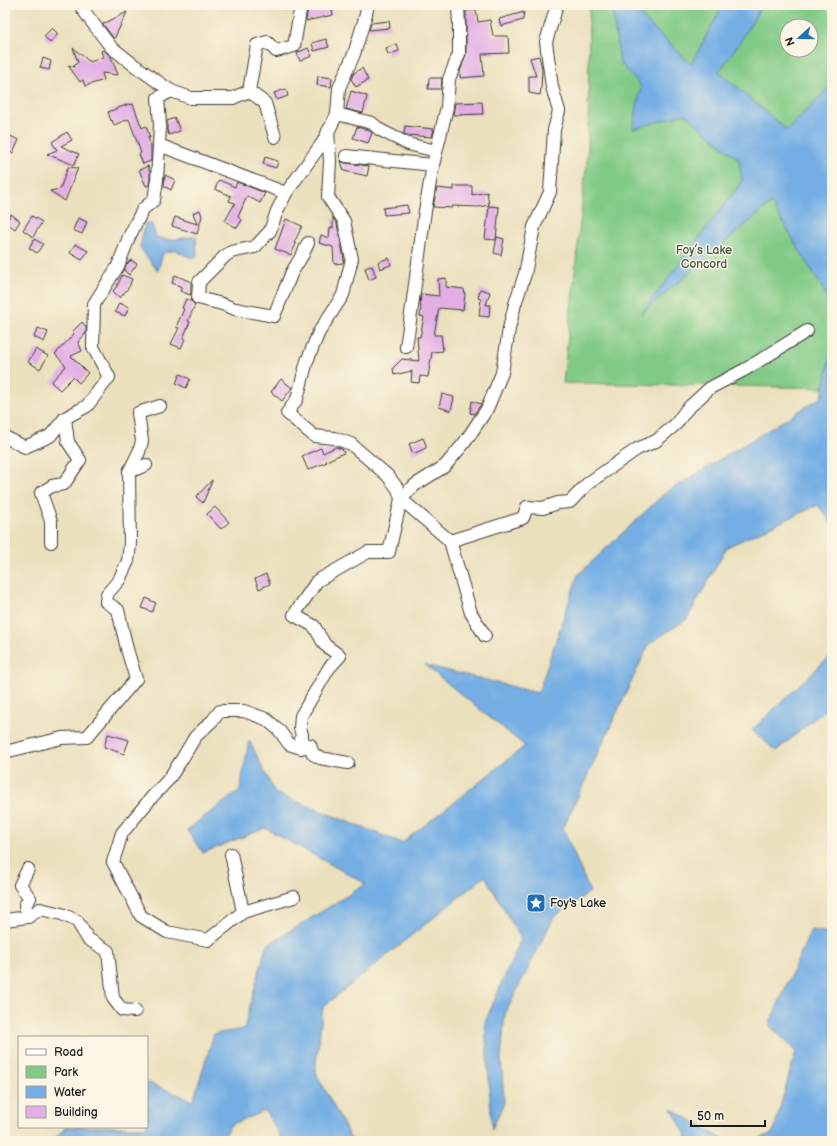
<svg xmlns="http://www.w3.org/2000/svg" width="837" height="1146" viewBox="0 0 837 1146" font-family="'Balsamiq Sans',sans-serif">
  <rect width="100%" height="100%" fill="#fcf5e5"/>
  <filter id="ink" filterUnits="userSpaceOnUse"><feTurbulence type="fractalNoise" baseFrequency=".025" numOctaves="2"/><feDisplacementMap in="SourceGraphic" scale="8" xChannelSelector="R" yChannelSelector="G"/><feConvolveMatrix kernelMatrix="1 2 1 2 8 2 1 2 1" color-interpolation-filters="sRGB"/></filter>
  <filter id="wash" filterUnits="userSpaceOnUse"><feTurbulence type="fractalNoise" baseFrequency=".012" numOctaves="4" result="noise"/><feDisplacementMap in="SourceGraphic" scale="16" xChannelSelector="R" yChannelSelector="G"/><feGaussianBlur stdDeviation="0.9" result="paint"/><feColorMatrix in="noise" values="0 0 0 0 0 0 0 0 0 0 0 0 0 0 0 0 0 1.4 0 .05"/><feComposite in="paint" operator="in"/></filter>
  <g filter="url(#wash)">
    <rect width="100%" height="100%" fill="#ebe0bd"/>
    <path fill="#81ca86" stroke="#4e7351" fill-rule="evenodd" d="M589 5H832V388L563 383 588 149ZM787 26H811V50H787Z"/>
    <g fill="#74aee4" stroke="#486580">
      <polygon points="618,5 637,5 644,19 691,64 723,5 762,5 742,39 719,72 787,130 832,84 832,304 771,203 641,314 742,181 739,160 685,114 633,129 641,86 620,63 612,9"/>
      <path d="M145 223 152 224 156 237C169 242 182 238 196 236L197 257H189L176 250 163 253 158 271 140 248Z"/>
      <polygon points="832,348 832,524 818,505 727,547 687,619 649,644 563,828 590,892 554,917 505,1014 501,1058 504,1103 492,1129 485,1022 521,939 485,876 323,1007 315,1071 352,1141 283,1141 265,1111 230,1125 222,1141 52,1141 66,1127 147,1127 147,1082 193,1101 214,1034 244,1029 266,946 366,884 265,828 203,853 187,830 240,790 249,740 275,793 402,843 525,746 425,665 538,693 578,575 665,493 822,397"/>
      <polygon points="832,654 832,704 776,751 752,730"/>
      <polygon points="811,930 832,933 832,1141 754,1141 773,1133 796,1051 769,1025"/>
      <polygon points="672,1109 726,1141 689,1141"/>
    </g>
    <g id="blocks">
      <g fill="#e2aee5">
        <polygon points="308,5 331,5 333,15 306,21"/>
        <polygon points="476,10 478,22 490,20 493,36 508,36 509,53 482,54 484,76 460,78 460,72 466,54 466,11"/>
        <polygon points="127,12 114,39 103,24"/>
        <polygon points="524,12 523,20 501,26 499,19"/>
        <polygon points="389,21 390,28 369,30 371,23"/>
        <polygon points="52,28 58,34 50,43 44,36"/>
        <polygon points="326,39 329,47 314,51 312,43"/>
        <polygon points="397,44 399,51 388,55 386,48"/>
        <polygon points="73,48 90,62 103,57 101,51 104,50 111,57 118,75 102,73 104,80 85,86 83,80 80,82 68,65 75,67 74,66 78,62"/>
        <polygon points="308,48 312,56 300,61 297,53"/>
        <polygon points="539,56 542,69 541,88 540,95 529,93 529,76 536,76 530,58"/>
        <polygon points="43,58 51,61 49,70 40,68"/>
        <polygon points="362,68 368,80 356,87 351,79 354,73"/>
        <polygon points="318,76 332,78 331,87 317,85"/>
        <polygon points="429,78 442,78 441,89 428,89"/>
        <polygon points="286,89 288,96 277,100 274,93"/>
        <polygon points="351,91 367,96 363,113 346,109"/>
        <polygon points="482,102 483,114 453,115 455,103"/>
        <polygon points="129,104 130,105 133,104 142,128 146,126 150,138 148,137 151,147 151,161 143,164 139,154 141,153 129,119 114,125 112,120 111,121 108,112"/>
        <polygon points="175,118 180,131 169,135 167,130 167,121"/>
        <polygon points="405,126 434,129 432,137 406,135 404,134"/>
        <polygon points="357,127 368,130 372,133 368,143 353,138"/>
        <polygon points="67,132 72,140 61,146 79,154 74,165 47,154 57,150 52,142"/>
        <polygon points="8,135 19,140 13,153 5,150 5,142"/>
        <polygon points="265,157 278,161 276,168 263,164"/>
        <polygon points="341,161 345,163 369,166 367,176 344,171"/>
        <polygon points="148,166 150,173 150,179 149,185 146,186 139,170"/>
        <polygon points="68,167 78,168 65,201 50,191 60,189"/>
        <polygon points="165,175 175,180 171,190 164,186"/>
        <polygon points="219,180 235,187 237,182 265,193 260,203 247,196 238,217 242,220 237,228 225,221 235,203 229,201 231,196 215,189"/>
        <polygon points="454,186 472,186 472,195 487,192 489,205 479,207 452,206 452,208 433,207 437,188 454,190"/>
        <polygon points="407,205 409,213 384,215 383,208"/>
        <polygon points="489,206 499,207 496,240 485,239"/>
        <polygon points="200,210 202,216 197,234 172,226 175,217 197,224 193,213"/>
        <polygon points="11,214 20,221 15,229 6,222"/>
        <polygon points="32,216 42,222 33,237 23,230"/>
        <polygon points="333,217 337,224 344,259 343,263 334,264 333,247 319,243 321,235 329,238 330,228 333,228"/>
        <polygon points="78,218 87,222 82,234 73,230"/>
        <polygon points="286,219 302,226 294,243 296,244 291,255 275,249"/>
        <polygon points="497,237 504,239 501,255 494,253"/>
        <polygon points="34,239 43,244 37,253 29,248"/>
        <polygon points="75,244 88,251 82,260 70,253"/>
        <polygon points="389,258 391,265 380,269 378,262"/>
        <polygon points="131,260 137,264 129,275 124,270 126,265"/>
        <polygon points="372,266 376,277 369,280 365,268"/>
        <polygon points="122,275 132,279 129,287 120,298 113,291 117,286"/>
        <polygon points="175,275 191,282 191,292 190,295 180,291 182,287 172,283"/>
        <polygon points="446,278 446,287 464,289 465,295 463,310 439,308 434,335 441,335 443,351 432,352 428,377 420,376 419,383 411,382 412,371 394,375 393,368 402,359 419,361 417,337 420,337 424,317 420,316 421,306 420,306 421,294 439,296 438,279"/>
        <polygon points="480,289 490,292 486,305 490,305 489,317 479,316 481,299 478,298"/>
        <polygon points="186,299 191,301 195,305 188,321 190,322 183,338 185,339 181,348 171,344 179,328 176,327 184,309 182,308"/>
        <polygon points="119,303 129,307 125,316 115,312"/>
        <polygon points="82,322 86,327 86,333 78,342 82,351 71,356 88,373 79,383 73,377 60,390 51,382 66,366 55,354 74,334 72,332"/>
        <polygon points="38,328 48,332 44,342 34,337"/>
        <polygon points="36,349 48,356 40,369 28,362"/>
        <polygon points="180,374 190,379 186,388 176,383"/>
        <polygon points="281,379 292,388 282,401 271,392"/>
        <polygon points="442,394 454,397 451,411 439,407"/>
        <polygon points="472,401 481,404 474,414 470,413"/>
        <polygon points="423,438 426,445 426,448 413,454 409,444"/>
        <polygon points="336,447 342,449 344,453 326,461 327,462 308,470 302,456 321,448 323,453"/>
        <polygon points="212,480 212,481 203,503 196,497"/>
        <polygon points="215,507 229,522 221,529 207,514"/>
        <polygon points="266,574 270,584 259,589 255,579"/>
        <polygon points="146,598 156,603 152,612 142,608"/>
        <polygon points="108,734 129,740 124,754 104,747"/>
      </g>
    </g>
  </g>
  <g filter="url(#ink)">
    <use href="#blocks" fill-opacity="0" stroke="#3b3934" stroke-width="1"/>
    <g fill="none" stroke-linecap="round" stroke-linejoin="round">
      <defs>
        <g id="street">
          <polyline points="80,5 89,18 111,47 134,65 171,91"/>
          <polyline points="249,91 265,103 275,137"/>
          <polyline points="337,114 372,123 380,130 408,144 436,151"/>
          <polyline points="328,131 330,161 328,197 344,221 352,259 343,295 319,332 307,361 297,399 287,413 314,436 334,438 351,444 388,476 398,489 401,499 415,485 445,466 465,442 487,409 502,373 509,329 515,304 525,274 534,227 550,192 554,130 559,111 552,87 546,42 557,5"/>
          <polyline points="159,145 160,125 158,98 171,91 191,98 233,98 249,91 257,45 267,42 276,51 294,46 301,5"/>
          <polyline points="346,156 433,165"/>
          <polyline points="308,243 303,254 292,272 274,316 235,309 222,304 198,298 199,282 225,256 231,252 255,247 270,231 277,211 286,193 323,142 337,114 339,88 354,54 365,18 368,5"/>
          <polyline points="406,347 410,321 425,211 433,165 447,107 449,79 459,54 459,25 458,5"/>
          <polyline points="5,437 25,447 50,436 65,418"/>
          <polyline points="129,472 139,452 142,441 138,413 160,406"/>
          <polyline points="450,541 471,613 485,636"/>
          <polyline points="51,542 51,521 41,493 52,486 64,484 80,460 68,442 65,418 87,406 109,377 93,347 94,304 118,266 129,237 143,209 154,200 157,180 159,145 286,193"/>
          <polyline points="5,752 62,738 87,737 136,679 127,649 118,610 106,602 107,594 119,580 128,561 130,545 129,472 146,465"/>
          <polyline points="348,763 320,758 313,754 310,745 306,745 301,738 302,735 300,728 301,716 329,668 340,656 325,645 314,626 294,615 317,581 368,552 389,552 401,499 450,541 523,518 527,507 543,508 558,503 570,502 587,484 637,449 656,441 676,424 686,410 710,388 746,369 807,331"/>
          <polyline points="231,854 243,912 208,940 167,932 141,916 113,862 122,833 152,797 168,780 182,759 195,737 213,720 220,711 244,711 266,719 279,730 289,744 301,748 310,745"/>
          <polyline points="243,912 294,897"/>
          <polyline points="28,917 40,909 62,914 77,921 88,939 108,951 113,998 122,1010 135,1011"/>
          <polyline points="5,920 28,917 25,905 30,898 20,885 28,869"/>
        </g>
      </defs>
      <use href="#street" stroke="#3b3934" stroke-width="14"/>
      <use href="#street" stroke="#fff" stroke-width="12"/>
    </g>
  </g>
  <defs>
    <symbol id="sight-square" viewBox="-11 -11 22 22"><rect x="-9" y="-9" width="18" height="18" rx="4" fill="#1f6fb2" stroke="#fcf5e5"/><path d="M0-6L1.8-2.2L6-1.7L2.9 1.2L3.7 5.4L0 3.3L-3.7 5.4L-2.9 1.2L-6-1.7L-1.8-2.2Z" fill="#fff"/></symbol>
  </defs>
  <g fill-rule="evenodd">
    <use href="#sight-square" x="525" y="892" width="22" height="22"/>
  </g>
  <g text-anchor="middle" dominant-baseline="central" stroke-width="3" stroke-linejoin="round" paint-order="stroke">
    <g font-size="12" fill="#3f5941" stroke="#fcf5e5">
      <text x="704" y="250">Foy’s Lake<tspan x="704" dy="14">Concord</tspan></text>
    </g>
    <g font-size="12" fill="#1c1c1c" stroke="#fcf5e5" text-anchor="start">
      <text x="550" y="903">Foy's Lake</text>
    </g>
  </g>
  <rect width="837" height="1146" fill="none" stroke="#fcf5e5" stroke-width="20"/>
  <rect x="18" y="1036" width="130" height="92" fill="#fcf5e5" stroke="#a29e95"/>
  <rect x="26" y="1049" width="20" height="6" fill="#ffffff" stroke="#a29e95"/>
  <text x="54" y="1056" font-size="12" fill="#1c1c1c">Road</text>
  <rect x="26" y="1066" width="20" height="12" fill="#81ca86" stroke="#a29e95"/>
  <text x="54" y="1076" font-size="12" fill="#1c1c1c">Park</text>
  <rect x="26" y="1086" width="20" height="12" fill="#74aee4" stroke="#a29e95"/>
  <text x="54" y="1096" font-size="12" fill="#1c1c1c">Water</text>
  <rect x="26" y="1106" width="20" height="12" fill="#e2aee5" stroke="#a29e95"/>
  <text x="54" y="1116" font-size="12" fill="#1c1c1c">Building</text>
  <g transform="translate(799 38) rotate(249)"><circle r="19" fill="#fcf5e5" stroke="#a29e95"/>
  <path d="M0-3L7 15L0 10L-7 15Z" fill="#1f6fb2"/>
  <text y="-6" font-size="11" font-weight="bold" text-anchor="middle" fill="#1c1c1c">N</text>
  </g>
  <path d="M691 1120v6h74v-6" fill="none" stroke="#1c1c1c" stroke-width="2"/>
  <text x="697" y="1120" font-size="12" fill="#1c1c1c" stroke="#fcf5e5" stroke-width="3" paint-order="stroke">50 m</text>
</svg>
